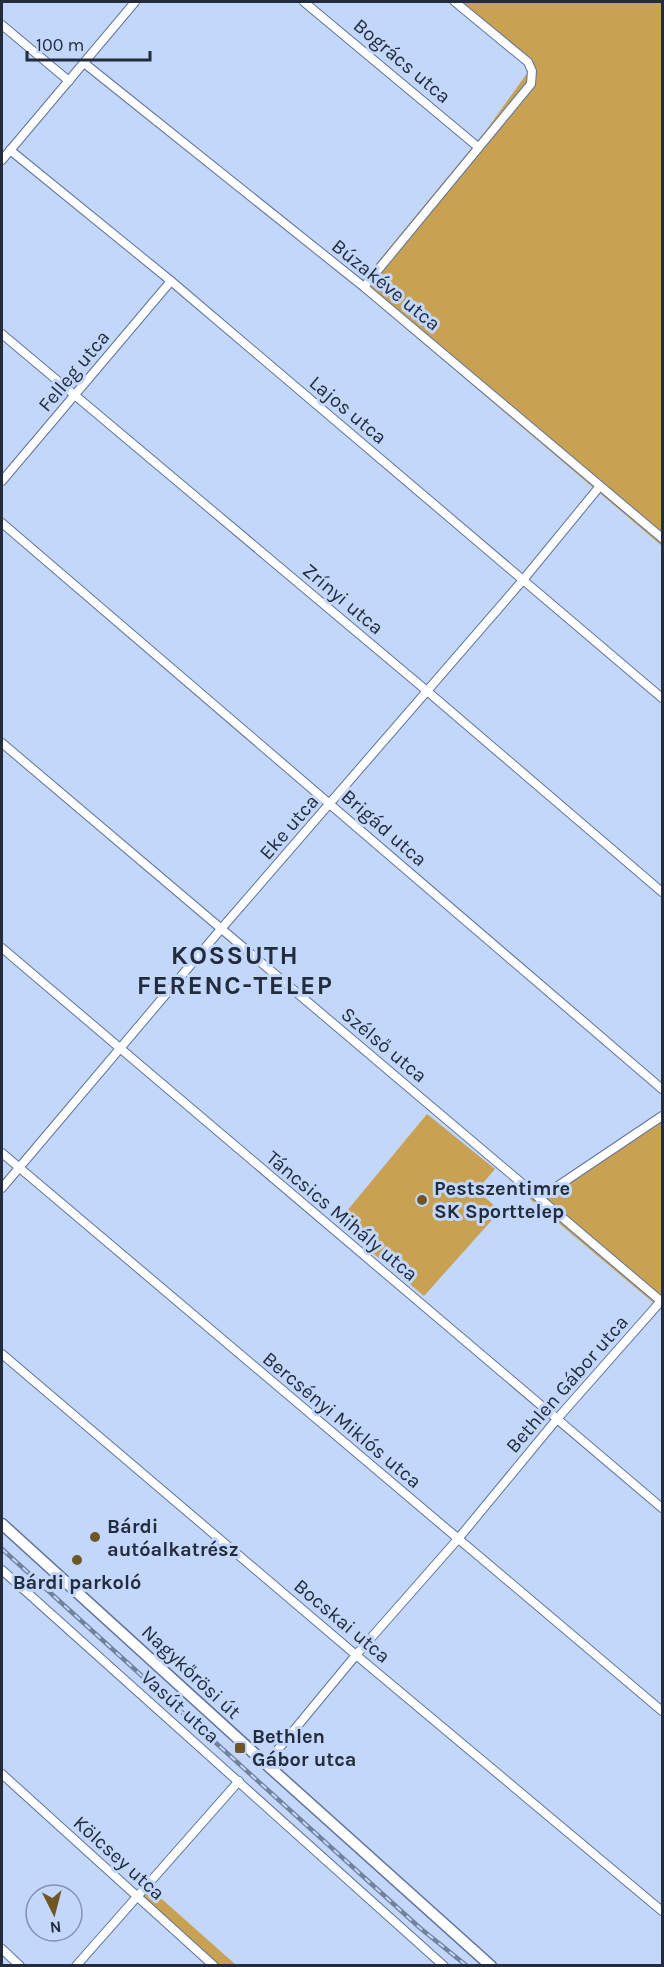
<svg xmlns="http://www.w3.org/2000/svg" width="664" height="1967" viewBox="0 0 664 1967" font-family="Karla,sans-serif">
  <rect width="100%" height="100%" fill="#c3d7fb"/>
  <g fill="#c9a152">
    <polygon points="448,2 662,2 662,546 357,287 487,129 528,72 525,65"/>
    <polygon points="662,1113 662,1310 530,1199"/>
    <polygon points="427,1114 495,1169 477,1190 500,1211 424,1296 337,1223"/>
    <polygon points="146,1885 236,1965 214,1965 137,1896"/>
  </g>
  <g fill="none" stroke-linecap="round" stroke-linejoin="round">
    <defs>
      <g id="minor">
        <polyline points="304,2 478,147"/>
        <polyline points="2,25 69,81"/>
        <polyline points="84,63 364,287 662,538"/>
        <polyline points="10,150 171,281 662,698"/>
        <polyline points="2,160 135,2"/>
        <polyline points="364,287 531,84 532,71 528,62 455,2"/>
        <polyline points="2,334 427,691 662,892"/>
        <polyline points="2,481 171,281"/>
        <polyline points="2,523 662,1089"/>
        <polyline points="2,743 662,1302"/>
        <polyline points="2,948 662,1508"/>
        <polyline points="2,1153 662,1711"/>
        <polyline points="2,1188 221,929 523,580 600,486"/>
        <polyline points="540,1198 662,1116"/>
        <polyline points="2,1354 356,1655 662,1911"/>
        <polyline points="2,1570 444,1966"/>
        <polyline points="266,1764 356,1655 458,1539 557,1419 661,1301"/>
        <polyline points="2,1774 214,1966"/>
        <polyline points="2,1949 20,1966"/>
        <polyline points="76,1966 239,1781"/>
      </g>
      <polyline id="major" points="2,1524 266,1764 491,1966"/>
    </defs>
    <use href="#minor" stroke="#5e749d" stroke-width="10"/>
    <use href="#major" stroke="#5e749d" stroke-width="13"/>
    <use href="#minor" stroke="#fff" stroke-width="8"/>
    <use href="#major" stroke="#fff" stroke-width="10"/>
    <defs>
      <polyline id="rail" points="2,1549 420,1928 467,1966"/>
    </defs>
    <use href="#rail" stroke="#72819c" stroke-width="4.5"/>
    <use href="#rail" stroke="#c3d7fb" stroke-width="2" stroke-dasharray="7" stroke-linecap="butt"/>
  </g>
  <g fill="#6e5627" stroke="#c3d7fb" stroke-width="2">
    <circle cx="422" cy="1200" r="6"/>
    <circle cx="95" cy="1537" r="6"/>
    <circle cx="77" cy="1560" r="6"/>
    <rect x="234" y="1742" width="12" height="12" rx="3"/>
  </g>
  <g text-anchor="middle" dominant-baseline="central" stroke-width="6" stroke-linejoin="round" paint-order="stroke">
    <g font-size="20" fill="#222c3d" stroke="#c3d7fb">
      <text transform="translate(402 61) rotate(40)">Bogrács utca</text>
      <text transform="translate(386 285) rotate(39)">Búzakéve utca</text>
      <text transform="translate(74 371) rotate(-50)">Felleg utca</text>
      <text transform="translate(348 410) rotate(40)">Lajos utca</text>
      <text transform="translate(343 599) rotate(40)">Zrínyi utca</text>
      <text transform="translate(289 827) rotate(-49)">Eke utca</text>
      <text transform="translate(384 828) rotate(41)">Brigád utca</text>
      <text transform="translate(384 1045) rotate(40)">Szélső utca</text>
      <text transform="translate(342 1216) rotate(40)">Táncsics Mihály utca</text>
      <text transform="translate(567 1384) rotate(-49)">Bethlen Gábor utca</text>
      <text transform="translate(342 1420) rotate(40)">Bercsényi Miklós utca</text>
      <text transform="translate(342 1621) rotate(40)">Bocskai utca</text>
      <text transform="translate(191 1672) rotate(43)">Nagykőrösi út</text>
      <text transform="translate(180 1707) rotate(42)">Vasút utca</text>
      <text transform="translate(119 1858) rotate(42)">Kölcsey utca</text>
    </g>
    <g font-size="20" font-weight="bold" fill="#222c3d" stroke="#c3d7fb" text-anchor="start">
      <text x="434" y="1188">Pestszentimre<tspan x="434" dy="23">SK Sporttelep</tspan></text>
      <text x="107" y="1526">Bárdi<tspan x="107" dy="23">autóalkatrész</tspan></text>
      <text x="77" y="1582" text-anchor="middle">Bárdi parkoló</text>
      <text x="252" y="1736">Bethlen<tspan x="252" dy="23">Gábor utca</tspan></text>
    </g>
    <g font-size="26" font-weight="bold" letter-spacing="1.5" fill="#222c3d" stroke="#c3d7fb">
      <text x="235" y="955">KOSSUTH<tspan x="235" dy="30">FERENC-TELEP</tspan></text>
    </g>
  </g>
  <rect width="664" height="1967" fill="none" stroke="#222c3d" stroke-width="6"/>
  <g transform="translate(54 1913) rotate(174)"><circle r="28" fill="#c3d7fb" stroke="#8393af" stroke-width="1.5"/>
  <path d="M0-4.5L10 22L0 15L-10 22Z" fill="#6e5627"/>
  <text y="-9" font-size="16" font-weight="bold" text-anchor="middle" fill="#222c3d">N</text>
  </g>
  <path d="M27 51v9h123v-9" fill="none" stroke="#222c3d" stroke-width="3"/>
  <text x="36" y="51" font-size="18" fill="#222c3d" stroke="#c3d7fb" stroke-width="4.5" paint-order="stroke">100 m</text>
</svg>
